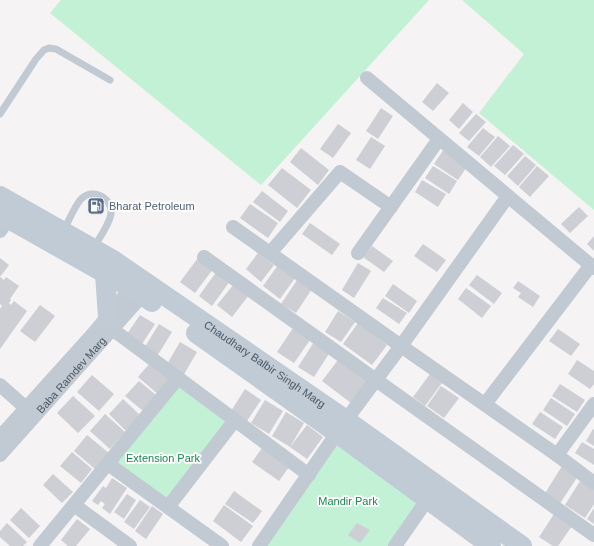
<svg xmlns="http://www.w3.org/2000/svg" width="594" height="546" viewBox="0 0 594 546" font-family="Arial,sans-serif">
  <rect width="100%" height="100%" fill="#f5f3f3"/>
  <g fill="#c3f1d5">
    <polygon points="61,0 429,0 261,185 50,13"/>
    <polygon points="462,0 594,0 594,210 479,113 524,54"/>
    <polygon points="178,384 235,420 168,507 115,463"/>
    <polygon points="337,438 422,501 389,546 266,546"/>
  </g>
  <g fill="#cdcfd5">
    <polygon points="437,83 449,93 433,111 422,102"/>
    <polygon points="463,103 473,112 459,129 449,120"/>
    <polygon points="381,108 393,116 378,139 366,131"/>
    <polygon points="476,114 486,122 469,141 459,133"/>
    <polygon points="338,124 351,133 333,158 320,149"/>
    <polygon points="483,128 495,137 479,156 467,147"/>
    <polygon points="498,136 510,146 491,167 480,157"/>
    <polygon points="371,137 385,146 370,169 356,160"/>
    <polygon points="513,145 524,154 505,175 494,166"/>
    <polygon points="301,148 329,170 318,185 290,162"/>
    <polygon points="444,149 468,165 458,180 434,164"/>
    <polygon points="525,156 536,165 518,186 507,176"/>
    <polygon points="433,166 457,181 449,194 425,178"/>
    <polygon points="537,166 549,176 530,197 519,187"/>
    <polygon points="282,168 311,190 297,208 268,185"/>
    <polygon points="422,180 446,194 438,207 415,192"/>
    <polygon points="262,191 288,211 280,222 253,202"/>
    <polygon points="250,204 278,223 268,238 240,218"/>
    <polygon points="579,207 588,216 570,233 561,224"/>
    <polygon points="310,223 340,244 332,255 302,234"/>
    <polygon points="594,236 594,251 587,244"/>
    <polygon points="423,244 446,260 437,272 414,256"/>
    <polygon points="372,246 393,261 384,272 363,257"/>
    <polygon points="258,253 274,265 261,282 246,269"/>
    <polygon points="0,258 9,265 0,277 4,280 6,277 19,286 10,299 11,300 9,303 11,305 14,301 27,311 0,349 0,309 2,306 0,304"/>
    <polygon points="198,258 213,269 195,293 180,282"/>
    <polygon points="358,263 371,271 354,298 342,290"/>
    <polygon points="278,265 295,278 280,299 263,286"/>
    <polygon points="217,271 230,281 212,306 199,296"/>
    <polygon points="477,275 502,293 494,304 469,285"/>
    <polygon points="297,280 312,289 296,313 281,304"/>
    <polygon points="518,281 540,296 533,307 518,297 521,293 513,288"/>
    <polygon points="234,284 249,295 232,317 217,305"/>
    <polygon points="393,284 417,301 409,313 385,296"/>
    <polygon points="466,288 491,306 482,318 458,299"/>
    <polygon points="383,298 407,313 399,324 376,308"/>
    <polygon points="40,305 55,316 35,342 20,331"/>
    <polygon points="338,311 355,322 341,342 325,332"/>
    <polygon points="140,315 155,324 142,344 127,334"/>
    <polygon points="358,323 387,345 372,365 343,344"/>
    <polygon points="159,324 172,332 156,358 143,350"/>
    <polygon points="293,328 310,340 294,363 277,352"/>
    <polygon points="558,329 580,344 571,356 549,341"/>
    <polygon points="180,342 197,352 183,376 166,366"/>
    <polygon points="314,342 330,352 314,377 298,367"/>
    <polygon points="338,360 367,382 351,403 322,381"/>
    <polygon points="577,360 594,371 594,384 590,389 568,374"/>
    <polygon points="150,363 172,381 159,395 138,377"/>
    <polygon points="430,374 442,383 425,406 413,397"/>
    <polygon points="92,375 114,394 99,411 77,392"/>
    <polygon points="139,381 156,395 143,411 125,396"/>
    <polygon points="560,384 585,400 577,412 552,396"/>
    <polygon points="441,386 459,398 444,418 427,406"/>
    <polygon points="245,389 261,400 247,421 231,411"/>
    <polygon points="73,396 95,416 78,433 57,413"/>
    <polygon points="551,398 575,414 567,426 543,410"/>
    <polygon points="123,399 141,416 126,431 109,414"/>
    <polygon points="265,400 283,411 269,434 251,423"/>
    <polygon points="286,412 304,423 290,447 272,436"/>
    <polygon points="540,412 563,427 555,439 532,424"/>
    <polygon points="105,414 125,432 110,449 90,431"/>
    <polygon points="307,425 323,437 307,459 290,447"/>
    <polygon points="593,429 594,430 594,446 586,441"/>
    <polygon points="87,435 109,453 95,469 74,451"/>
    <polygon points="582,442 594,449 594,465 575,453"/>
    <polygon points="262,448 289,467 279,481 252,462"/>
    <polygon points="72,452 92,469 81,483 60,466"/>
    <polygon points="562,466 578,476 559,505 544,495"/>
    <polygon points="53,474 73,492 62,503 43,485"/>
    <polygon points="112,478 127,488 110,514 102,508 105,504 101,501 98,505 92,501 103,486 106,488"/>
    <polygon points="580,481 594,490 594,504 585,518 565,505"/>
    <polygon points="234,491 262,511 253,523 225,504"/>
    <polygon points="127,494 136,500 124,519 114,512"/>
    <polygon points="140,500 150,507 134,529 124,522"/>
    <polygon points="224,505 253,526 241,542 213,521"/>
    <polygon points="152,506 163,514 146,539 135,531"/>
    <polygon points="21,508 40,526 29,538 10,520"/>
    <polygon points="594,508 594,524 587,519"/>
    <polygon points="554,514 572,526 558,546 553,546 539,537"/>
    <polygon points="77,519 90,529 76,546 68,546 61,540"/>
    <polygon points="7,523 27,542 23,546 10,546 0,537 0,531"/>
    <polygon points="357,523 370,530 360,543 348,535"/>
  </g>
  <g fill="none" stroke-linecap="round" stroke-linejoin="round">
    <g stroke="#c1cad2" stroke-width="7">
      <polyline points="0,114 36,59 44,50 49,48 56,49 110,80"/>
      <path d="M63 231C69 221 74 207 81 199 93 187 113 198 111 214 109 225 100 237 94 247"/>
    </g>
    <g stroke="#c1cad2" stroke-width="14">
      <polyline points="367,78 594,268"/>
      <polyline points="233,227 401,346 557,455 594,483"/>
      <polyline points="0,231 8,219"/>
      <polyline points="270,253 340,172 391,207"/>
      <polyline points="358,253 439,139"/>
      <polyline points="204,257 376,380 594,535"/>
      <polyline points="112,329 309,475"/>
      <polyline points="0,385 26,408"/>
      <polyline points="485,404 591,265"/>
      <polyline points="346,420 401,346 508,196"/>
      <polyline points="0,437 93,334 137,281"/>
      <path id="s1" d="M0 455 147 290"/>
      <polyline points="557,455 594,404"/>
      <polyline points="108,464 222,546"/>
      <polyline points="74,505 130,546"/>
      <polyline points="168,507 235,420"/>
      <polyline points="40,546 178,378"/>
      <polyline points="259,546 337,433"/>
      <polyline points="395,546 427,500"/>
    </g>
    <g stroke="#c1cbd6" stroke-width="20">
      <path id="s2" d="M0 196 113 260 346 420 522 546"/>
      <polyline points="0,214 131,288 152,302"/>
      <polyline points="105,274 108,317"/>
      <polyline points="196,333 337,433 491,546"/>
    </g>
  </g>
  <defs>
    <symbol id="fuel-square" viewBox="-11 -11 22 22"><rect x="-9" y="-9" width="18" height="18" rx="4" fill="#5c6f8a" stroke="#fff"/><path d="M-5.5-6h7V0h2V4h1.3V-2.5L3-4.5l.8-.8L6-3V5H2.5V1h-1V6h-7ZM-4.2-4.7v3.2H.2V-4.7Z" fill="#fff"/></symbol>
  </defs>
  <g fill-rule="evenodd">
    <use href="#fuel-square" x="86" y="196" width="20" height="20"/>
  </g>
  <g text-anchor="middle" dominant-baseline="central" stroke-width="3.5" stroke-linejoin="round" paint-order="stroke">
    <g font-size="11" fill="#4e5e75" stroke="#fff" text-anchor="start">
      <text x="109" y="206">Bharat Petroleum</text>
    </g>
    <g font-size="11" fill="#4a5661" stroke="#fff">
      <text stroke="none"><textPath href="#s2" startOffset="314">Chaudhary Balbir Singh Marg</textPath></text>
      <text stroke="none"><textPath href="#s1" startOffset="107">Baba Ramdev Marg</textPath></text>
    </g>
    <g font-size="11" fill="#17864f" stroke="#fff">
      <text x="163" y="458">Extension Park</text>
      <text x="348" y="501">Mandir Park</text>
    </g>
  </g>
</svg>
